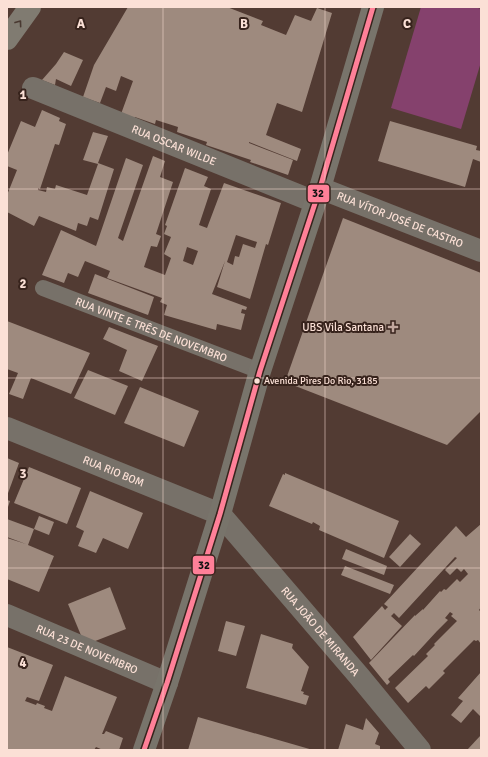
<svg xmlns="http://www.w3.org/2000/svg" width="488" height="757" viewBox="0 0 488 757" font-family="Signika,sans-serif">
  <rect width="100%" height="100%" fill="#523b33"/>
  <polygon fill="#85416d" points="421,7 475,7 481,9 481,62 461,129 391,108"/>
  <g fill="#9e8a7e" fill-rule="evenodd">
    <polygon points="128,7 227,7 263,21 261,25 286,35 295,15 311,21 317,8 332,13 302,112 277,103 266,135 301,149 297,161 249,142 249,143 293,160 288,175 250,162 251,160 206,145 207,142 177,132 178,127 156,120 155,124 135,117 134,119 121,114 133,81 121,76 116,91 106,87 100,103 83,97 94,65"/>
    <polygon points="64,52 83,60 71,86 56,79 55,85 42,80 56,64"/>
    <polygon points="42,110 60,118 59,121 66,124 59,145 55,144 40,189 38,188 38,190 46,192 47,187 55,189 56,185 87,195 98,164 83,160 93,132 108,136 98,163 114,169 98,220 90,217 87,226 78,223 76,231 39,216 34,226 7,212 7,195 17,170 7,166 7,155 21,121 35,127"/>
    <polygon points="390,121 477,146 476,150 481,151 481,162 473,159 465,187 378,161"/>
    <path d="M153 156 165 161 160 177 173 182 156 234 161 236 157 247 151 246 144 267 165 275 171 258 164 254 171 237 164 234 167 226 165 225 185 168 208 177 204 186 211 189 199 225 207 228 224 183 281 203 268 245 266 244 250 299 217 287 225 261 212 294 247 307 246 310 242 309 241 313 245 314 241 330 217 324 216 330 164 315 167 305 160 302 162 298 107 278 110 271 85 261 78 277 68 273 64 283 42 275 61 230 96 246 126 158 143 165 118 238 123 241ZM236 235 257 242 255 248 243 244 239 257 235 256 233 265 227 262ZM187 247 198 251 193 265 183 261Z"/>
    <polygon points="343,218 481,273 481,411 447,445 285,382"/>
    <polygon points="95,274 154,297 148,315 88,293"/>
    <polygon points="7,321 90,353 71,394 31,378 23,399 9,394 18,373 7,369"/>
    <polygon points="109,327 158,346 142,381 119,371 127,350 103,339"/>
    <polygon points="88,370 128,386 115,415 74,398"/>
    <polygon points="140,387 199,411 184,447 124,423"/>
    <polygon points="7,458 19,463 7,496"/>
    <polygon points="29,467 81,488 67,524 14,503"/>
    <polygon points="285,473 399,521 384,558 319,530 320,526 313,522 312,524 269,506 283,474 285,475"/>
    <polygon points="90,491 143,513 128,549 103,538 96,553 78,546 84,531 76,527"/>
    <polygon points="7,500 10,501 7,510"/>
    <polygon points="39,516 54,522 49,535 34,529"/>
    <polygon points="7,519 34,529 28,545 54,556 39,592 7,579 7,538 26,544 7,537"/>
    <polygon points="481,524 481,607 479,610 481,612 481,644 478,640 476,641 474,640 443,671 445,673 429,689 426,686 408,703 395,688 428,656 426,654 435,645 434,644 457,621 451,616 453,614 450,612 445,618 448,620 437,631 414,656 413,655 388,679 390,682 387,685 369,663 415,615 415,616 423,609 423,610 440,591 441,592 444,589 446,590 457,579 460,582 468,574 464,569 461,572 457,568 450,575 445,570 457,558 455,557 399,618 394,613 391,616 402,626 371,660 353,637 382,606 385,610 388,607 384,604 456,526 466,537"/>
    <polygon points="410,534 421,544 400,567 389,557"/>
    <polygon points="346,549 387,566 384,575 342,559"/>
    <polygon points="345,566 394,585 390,594 341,575"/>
    <polygon points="110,587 126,629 85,645 68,604"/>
    <polygon points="226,621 245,626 236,656 218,651"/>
    <polygon points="261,634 293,644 292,648 309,667 301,691 304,692 303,694 309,696 306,705 246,688"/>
    <polygon points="7,647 53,665 39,701 27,697 25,701 36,705 37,703 45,706 44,708 52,711 65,676 117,697 102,734 104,734 106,731 123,738 119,750 103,750 96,747 94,750 7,750"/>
    <polygon points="481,672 481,717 473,709 461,723 451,715 463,701 458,698"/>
    <polygon points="198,717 313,750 188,750"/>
    <polygon points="366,718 379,733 375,744 380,746 380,749 383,750 338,750 346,724 363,730"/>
    <polygon points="481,735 481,750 467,750"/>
  </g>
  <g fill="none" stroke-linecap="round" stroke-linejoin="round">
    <path stroke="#777169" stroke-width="16" id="s1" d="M43 288 260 371"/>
    <g stroke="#777169" stroke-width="22">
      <path id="s2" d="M33 88 315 202"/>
      <path id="s3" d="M320 188 481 251"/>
      <path id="s4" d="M7 428 220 514 359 676 420 750"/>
      <path id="s5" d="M7 615 167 683"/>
    </g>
    <polyline stroke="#78746b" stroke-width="22" points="144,750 167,683 220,514 260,371 320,188 373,7"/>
    <polyline stroke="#807b71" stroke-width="22" points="7,39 30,7"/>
    <defs>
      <polyline id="bus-1" points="144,750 167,683 220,514 260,371 320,188 373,7"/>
    </defs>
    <use href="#bus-1" stroke="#37231c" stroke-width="8"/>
    <use href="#bus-1" stroke="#ff8098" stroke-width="5"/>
  </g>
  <defs><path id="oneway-chevron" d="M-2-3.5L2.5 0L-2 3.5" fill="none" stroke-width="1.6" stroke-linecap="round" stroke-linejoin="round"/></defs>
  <use stroke="#493931" href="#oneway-chevron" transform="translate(19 23) rotate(-54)"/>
  <path fill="none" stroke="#fbe0d6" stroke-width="1" stroke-opacity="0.55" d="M163 7V750M325 7V750M7 189H481M7 378H481M7 568H481"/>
  <path fill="#c0a69d" stroke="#37231c" stroke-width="1.5" d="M391 321h4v4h4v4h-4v4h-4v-4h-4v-4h4z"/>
  <circle fill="#fbe0d6" stroke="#37231c" stroke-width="1.5" cx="257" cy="381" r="3.5"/>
  <g text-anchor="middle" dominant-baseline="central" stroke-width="4" stroke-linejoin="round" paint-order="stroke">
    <g font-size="10" fill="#fbe0d6" stroke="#37231c" text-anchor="start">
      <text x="264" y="381">Avenida Pires Do Rio, 3185</text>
    </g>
    <g font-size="11" fill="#fbe0d6" stroke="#37231c">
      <text stroke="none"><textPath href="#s2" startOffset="152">RUA OSCAR WILDE</textPath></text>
      <text stroke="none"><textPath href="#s3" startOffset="86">RUA VÍTOR JOSÉ DE CASTRO</textPath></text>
      <text stroke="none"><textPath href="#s1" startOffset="116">RUA VINTE E TRÊS DE NOVEMBRO</textPath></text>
      <text stroke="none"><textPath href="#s4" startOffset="115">RUA RIO BOM</textPath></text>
      <text stroke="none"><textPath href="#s4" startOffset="384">RUA JOÃO DE MIRANDA</textPath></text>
      <text stroke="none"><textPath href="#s5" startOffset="87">RUA 23 DE NOVEMBRO</textPath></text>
    </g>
    <g font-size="11" fill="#fbe0d6" stroke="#37231c" text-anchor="end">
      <text x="384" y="327">UBS Vila Santana</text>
    </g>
  </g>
  <g font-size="13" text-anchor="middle" font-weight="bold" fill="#fbe0d6" stroke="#37231c" stroke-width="4" stroke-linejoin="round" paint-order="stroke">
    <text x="81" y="28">A</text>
    <text x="244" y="28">B</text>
    <text x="407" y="28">C</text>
    <text x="23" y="99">1</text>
    <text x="23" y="288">2</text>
    <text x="23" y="478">3</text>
    <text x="23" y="667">4</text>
  </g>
  <g stroke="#37231c" stroke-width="1.5">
    <rect x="307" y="184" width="23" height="19" rx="4" fill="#ff8098"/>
    <rect x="192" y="555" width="23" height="20" rx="4" fill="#ff8098"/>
  </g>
  <g font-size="11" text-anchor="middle" font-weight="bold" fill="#111">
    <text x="318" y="197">32</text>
    <text x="204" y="569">32</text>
  </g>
  <rect width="488" height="757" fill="none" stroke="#fbe0d6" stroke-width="16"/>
</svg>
